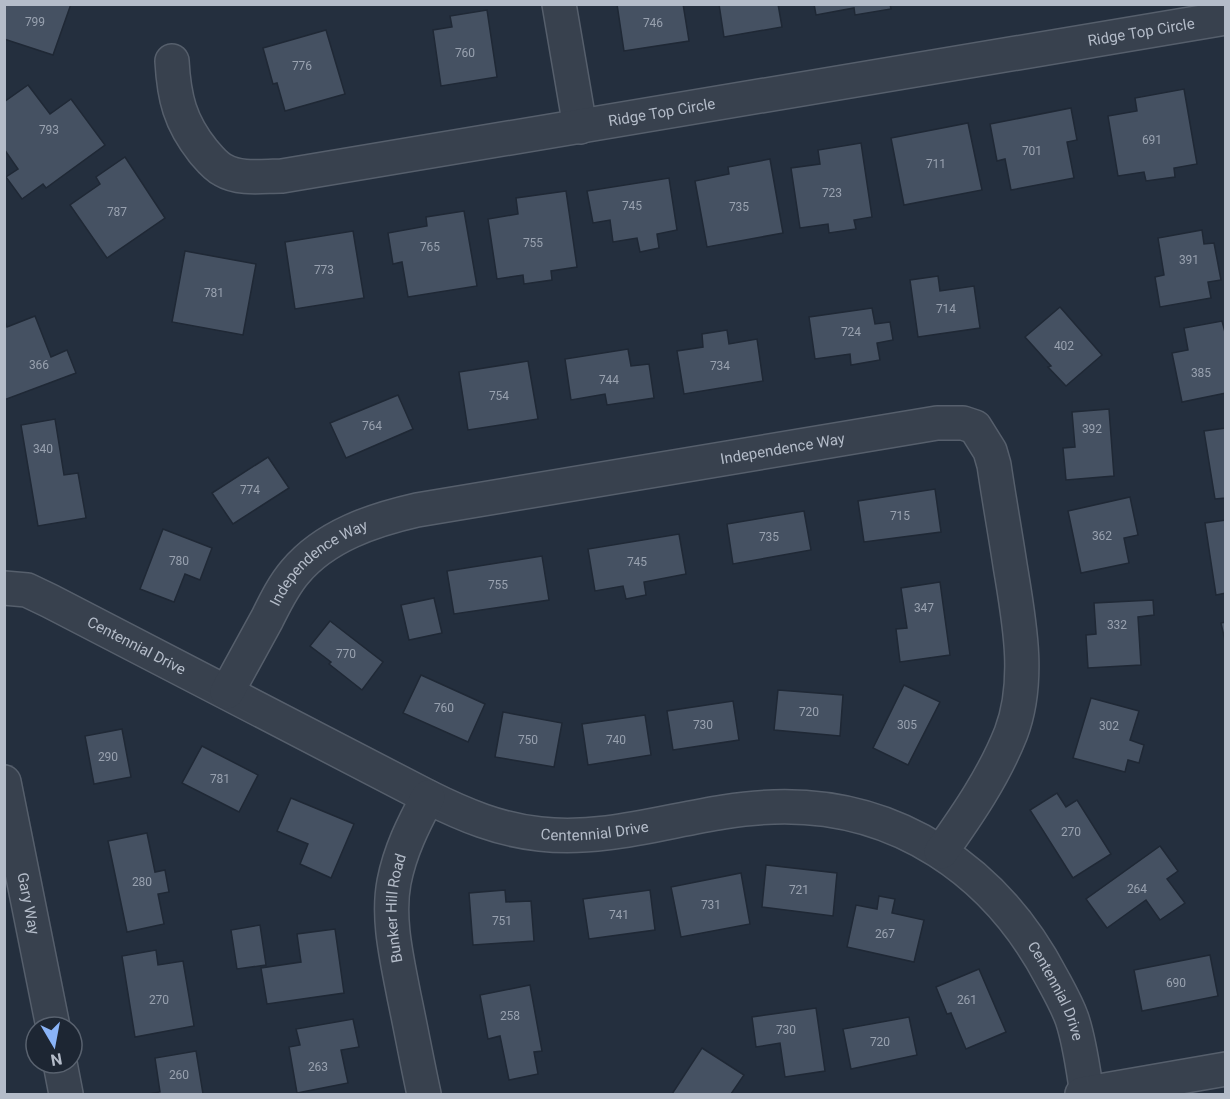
<svg xmlns="http://www.w3.org/2000/svg" width="1230" height="1099" viewBox="0 0 1230 1099" font-family="Roboto,sans-serif">
  <rect width="100%" height="100%" fill="#242f3e"/>
  <g fill="#455162" stroke="#1f2835" stroke-width="1.5">
    <polygon points="4,4 71,4 53,55 4,39"/>
    <polygon points="617,4 683,4 689,41 624,51"/>
    <polygon points="719,4 778,4 782,27 724,37"/>
    <polygon points="814,4 890,4 891,9 855,15 854,8 816,15"/>
    <polygon points="487,10 497,77 441,86 433,30 452,27 450,16"/>
    <polygon points="326,30 345,94 285,111 277,83 273,84 263,48"/>
    <polygon points="28,85 50,114 71,99 105,145 46,188 43,184 22,199 6,177 18,169 4,149 4,102"/>
    <polygon points="1184,89 1197,164 1174,168 1175,177 1146,181 1144,172 1118,176 1108,116 1137,111 1135,98"/>
    <polygon points="1071,108 1077,140 1067,142 1074,178 1011,190 1005,159 997,161 990,124"/>
    <polygon points="968,123 982,190 904,205 891,138"/>
    <polygon points="861,143 872,217 854,220 856,229 829,233 828,224 800,228 791,168 820,164 818,150"/>
    <polygon points="125,157 165,218 107,258 70,205 100,184 96,177"/>
    <polygon points="770,159 783,233 707,247 695,181 729,174 728,167"/>
    <polygon points="669,178 677,230 657,234 659,248 640,252 637,238 613,242 610,220 593,223 587,191"/>
    <polygon points="566,191 577,267 551,271 552,280 524,284 523,275 497,279 488,219 518,214 516,198"/>
    <polygon points="464,211 477,286 408,297 402,262 393,264 388,233 427,226 426,217"/>
    <polygon points="1202,230 1204,244 1214,243 1221,280 1208,282 1211,298 1160,307 1155,277 1164,275 1158,238"/>
    <polygon points="353,231 364,298 295,309 285,242"/>
    <polygon points="185,251 256,264 243,335 172,322"/>
    <polygon points="938,276 940,291 974,286 980,328 918,337 910,280"/>
    <polygon points="1060,307 1102,355 1066,386 1048,367 1051,366 1025,337"/>
    <polygon points="872,308 875,324 890,322 893,340 877,343 880,360 851,365 850,354 815,359 809,317"/>
    <polygon points="35,316 51,357 67,350 76,373 4,400 4,319 7,327"/>
    <polygon points="1222,321 1226,336 1226,393 1182,402 1172,353 1188,350 1184,328"/>
    <polygon points="727,330 729,344 757,339 763,381 684,394 677,351 703,347 702,334"/>
    <polygon points="628,349 631,366 649,364 654,398 607,405 605,394 571,400 565,359"/>
    <polygon points="528,361 538,419 468,430 459,372"/>
    <polygon points="398,395 413,429 346,458 330,423"/>
    <polygon points="1109,409 1114,476 1066,480 1063,448 1075,447 1072,412"/>
    <polygon points="55,419 64,475 78,473 86,518 38,526 21,425"/>
    <polygon points="1226,428 1226,498 1215,499 1204,431"/>
    <polygon points="268,457 289,488 233,524 212,493"/>
    <polygon points="935,489 941,532 864,542 858,501"/>
    <polygon points="1130,497 1138,535 1124,538 1129,563 1081,573 1068,511"/>
    <polygon points="804,511 811,550 733,564 727,524"/>
    <polygon points="1226,520 1226,593 1216,595 1205,523"/>
    <polygon points="163,529 212,548 200,580 185,574 174,602 140,589"/>
    <polygon points="679,534 686,574 644,582 646,595 626,599 623,586 595,591 588,549"/>
    <polygon points="542,556 549,600 454,614 447,571"/>
    <polygon points="940,582 950,655 900,662 896,629 907,628 901,588"/>
    <polygon points="434,598 442,633 409,640 401,605"/>
    <polygon points="1153,600 1154,615 1138,617 1141,665 1088,668 1086,635 1096,634 1094,603"/>
    <polygon points="330,621 383,662 362,690 329,664 331,662 310,646"/>
    <polygon points="1226,622 1226,645 1221,623"/>
    <polygon points="421,675 485,704 468,742 403,713"/>
    <polygon points="904,685 940,702 908,765 873,748"/>
    <polygon points="778,690 843,695 840,736 774,730"/>
    <polygon points="1091,698 1139,711 1130,740 1144,745 1139,763 1128,760 1125,772 1073,758"/>
    <polygon points="733,701 739,740 673,750 667,711"/>
    <polygon points="503,712 562,723 554,767 495,757"/>
    <polygon points="645,715 651,755 588,765 582,724"/>
    <polygon points="122,729 131,777 94,784 85,736"/>
    <polygon points="202,746 258,775 239,812 182,783"/>
    <polygon points="1057,793 1066,807 1077,800 1111,854 1073,878 1030,810"/>
    <polygon points="291,798 354,824 331,878 300,864 308,844 277,831"/>
    <polygon points="147,833 155,872 165,870 169,892 158,894 164,924 127,932 108,841"/>
    <polygon points="1160,846 1178,871 1167,879 1185,903 1160,920 1146,900 1107,928 1086,899"/>
    <polygon points="766,865 837,873 833,916 762,907"/>
    <polygon points="741,873 750,924 681,937 671,887"/>
    <polygon points="505,890 506,902 531,901 534,941 473,945 469,893"/>
    <polygon points="650,890 655,930 589,939 583,899"/>
    <polygon points="879,896 895,899 892,913 924,920 914,962 847,947 856,905 877,909"/>
    <polygon points="260,925 266,965 237,969 231,930"/>
    <polygon points="335,929 344,993 267,1004 261,968 301,962 297,934"/>
    <polygon points="156,950 158,965 183,961 194,1026 135,1037 122,956"/>
    <polygon points="1210,955 1218,996 1142,1011 1134,970"/>
    <polygon points="979,969 1006,1032 966,1049 951,1013 947,1014 936,987"/>
    <polygon points="530,985 542,1051 534,1052 538,1074 509,1080 500,1036 488,1039 480,995"/>
    <polygon points="816,1008 825,1071 785,1077 780,1043 756,1047 752,1017"/>
    <polygon points="909,1017 917,1055 851,1069 843,1029"/>
    <polygon points="353,1019 359,1047 341,1050 348,1083 297,1093 289,1047 300,1045 296,1029"/>
    <polygon points="702,1048 744,1075 731,1094 672,1094"/>
    <polygon points="196,1051 203,1094 148,1094 160,1092 155,1058"/>
  </g>
  <g fill="none" stroke-linecap="round" stroke-linejoin="round">
    <defs>
      <g id="minor">
        <polyline points="559,4 580,127"/>
        <path id="s1" d="M172 61C174 98 180 122 203 151 209 158 215 166 223 170 240 180 263 176 282 176L1226 18"/>
        <path id="s2" d="M4 588 27 590 50 601 428 797C464 815 500 830 540 834 619 843 695 809 774 807 897 803 996 871 1052 978 1059 991 1067 1005 1072 1019 1080 1043 1083 1069 1087 1094"/>
        <path id="s3" d="M227 692C240 668 254 643 267 619 275 603 283 586 295 572 325 536 373 520 417 510L937 423H963L975 427 990 451 994 465C999 499 1005 532 1010 565 1019 620 1031 680 1011 733 994 776 968 814 941 852"/>
        <path id="s4" d="M4 782 53 1027"/>
        <polyline points="60,1063 66,1094"/>
        <path id="s5" d="M424 1094C417 1062 411 1029 404 996 397 959 387 919 394 882 400 851 413 825 428 797"/>
        <polyline points="1082,1094 1226,1069"/>
      </g>
    </defs>
    <use href="#minor" stroke="#565f6c" stroke-width="36"/>
    <use href="#minor" stroke="#38414e" stroke-width="33"/>
  </g>
  <g text-anchor="middle" dominant-baseline="central" stroke-width="6" stroke-linejoin="round" paint-order="stroke">
    <g font-size="12" fill="#98a1af">
      <text x="35" y="22">799</text>
      <text x="653" y="23">746</text>
      <text x="465" y="53">760</text>
      <text x="302" y="66">776</text>
      <text x="49" y="130">793</text>
      <text x="1152" y="140">691</text>
      <text x="1032" y="151">701</text>
      <text x="936" y="164">711</text>
      <text x="832" y="193">723</text>
      <text x="632" y="206">745</text>
      <text x="739" y="207">735</text>
      <text x="117" y="212">787</text>
      <text x="533" y="243">755</text>
      <text x="430" y="247">765</text>
      <text x="1189" y="260">391</text>
      <text x="324" y="270">773</text>
      <text x="214" y="293">781</text>
      <text x="946" y="309">714</text>
      <text x="851" y="332">724</text>
      <text x="1064" y="346">402</text>
      <text x="39" y="365">366</text>
      <text x="720" y="366">734</text>
      <text x="1201" y="373">385</text>
      <text x="609" y="380">744</text>
      <text x="499" y="396">754</text>
      <text x="372" y="426">764</text>
      <text x="1092" y="429">392</text>
      <text x="43" y="449">340</text>
      <text x="250" y="490">774</text>
      <text x="900" y="516">715</text>
      <text x="1102" y="536">362</text>
      <text x="769" y="537">735</text>
      <text x="179" y="561">780</text>
      <text x="637" y="562">745</text>
      <text x="498" y="585">755</text>
      <text x="924" y="608">347</text>
      <text x="1117" y="625">332</text>
      <text x="346" y="654">770</text>
      <text x="444" y="708">760</text>
      <text x="809" y="712">720</text>
      <text x="703" y="725">730</text>
      <text x="907" y="725">305</text>
      <text x="1109" y="726">302</text>
      <text x="528" y="740">750</text>
      <text x="616" y="740">740</text>
      <text x="108" y="757">290</text>
      <text x="220" y="779">781</text>
      <text x="1071" y="832">270</text>
      <text x="142" y="882">280</text>
      <text x="1137" y="889">264</text>
      <text x="799" y="890">721</text>
      <text x="711" y="905">731</text>
      <text x="619" y="915">741</text>
      <text x="502" y="921">751</text>
      <text x="885" y="934">267</text>
      <text x="1176" y="983">690</text>
      <text x="159" y="1000">270</text>
      <text x="967" y="1000">261</text>
      <text x="510" y="1016">258</text>
      <text x="786" y="1030">730</text>
      <text x="880" y="1042">720</text>
      <text x="318" y="1067">263</text>
      <text x="179" y="1075">260</text>
    </g>
    <g font-size="15" fill="#b4bcc9" stroke="#1d2633">
      <text stroke="none"><textPath href="#s1" startOffset="1056">Ridge Top Circle</textPath></text>
      <text stroke="none"><textPath href="#s1" startOffset="570">Ridge Top Circle</textPath></text>
      <text stroke="none"><textPath href="#s3" startOffset="648">Independence Way</textPath></text>
      <text stroke="none"><textPath href="#s3" startOffset="162">Independence Way</textPath></text>
      <text stroke="none"><textPath href="#s2" startOffset="146">Centennial Drive</textPath></text>
      <text stroke="none"><textPath href="#s2" startOffset="648">Centennial Drive</textPath></text>
      <text stroke="none"><textPath href="#s4" startOffset="124">Gary Way</textPath></text>
      <text stroke="none"><textPath href="#s5" startOffset="189">Bunker Hill Road</textPath></text>
      <text stroke="none"><textPath href="#s2" startOffset="1188">Centennial Drive</textPath></text>
    </g>
  </g>
  <rect width="1230" height="1099" fill="none" stroke="#b4bcc9" stroke-width="12"/>
  <g transform="translate(54 1045) rotate(170)"><circle r="28" fill="#1d2633" stroke="#59626f" stroke-width="1.5"/>
  <path d="M0-4.5L10 22L0 15L-10 22Z" fill="#8ab4f8"/>
  <text y="-9" font-size="16" font-weight="bold" text-anchor="middle" fill="#b4bcc9">N</text>
  </g>
</svg>
